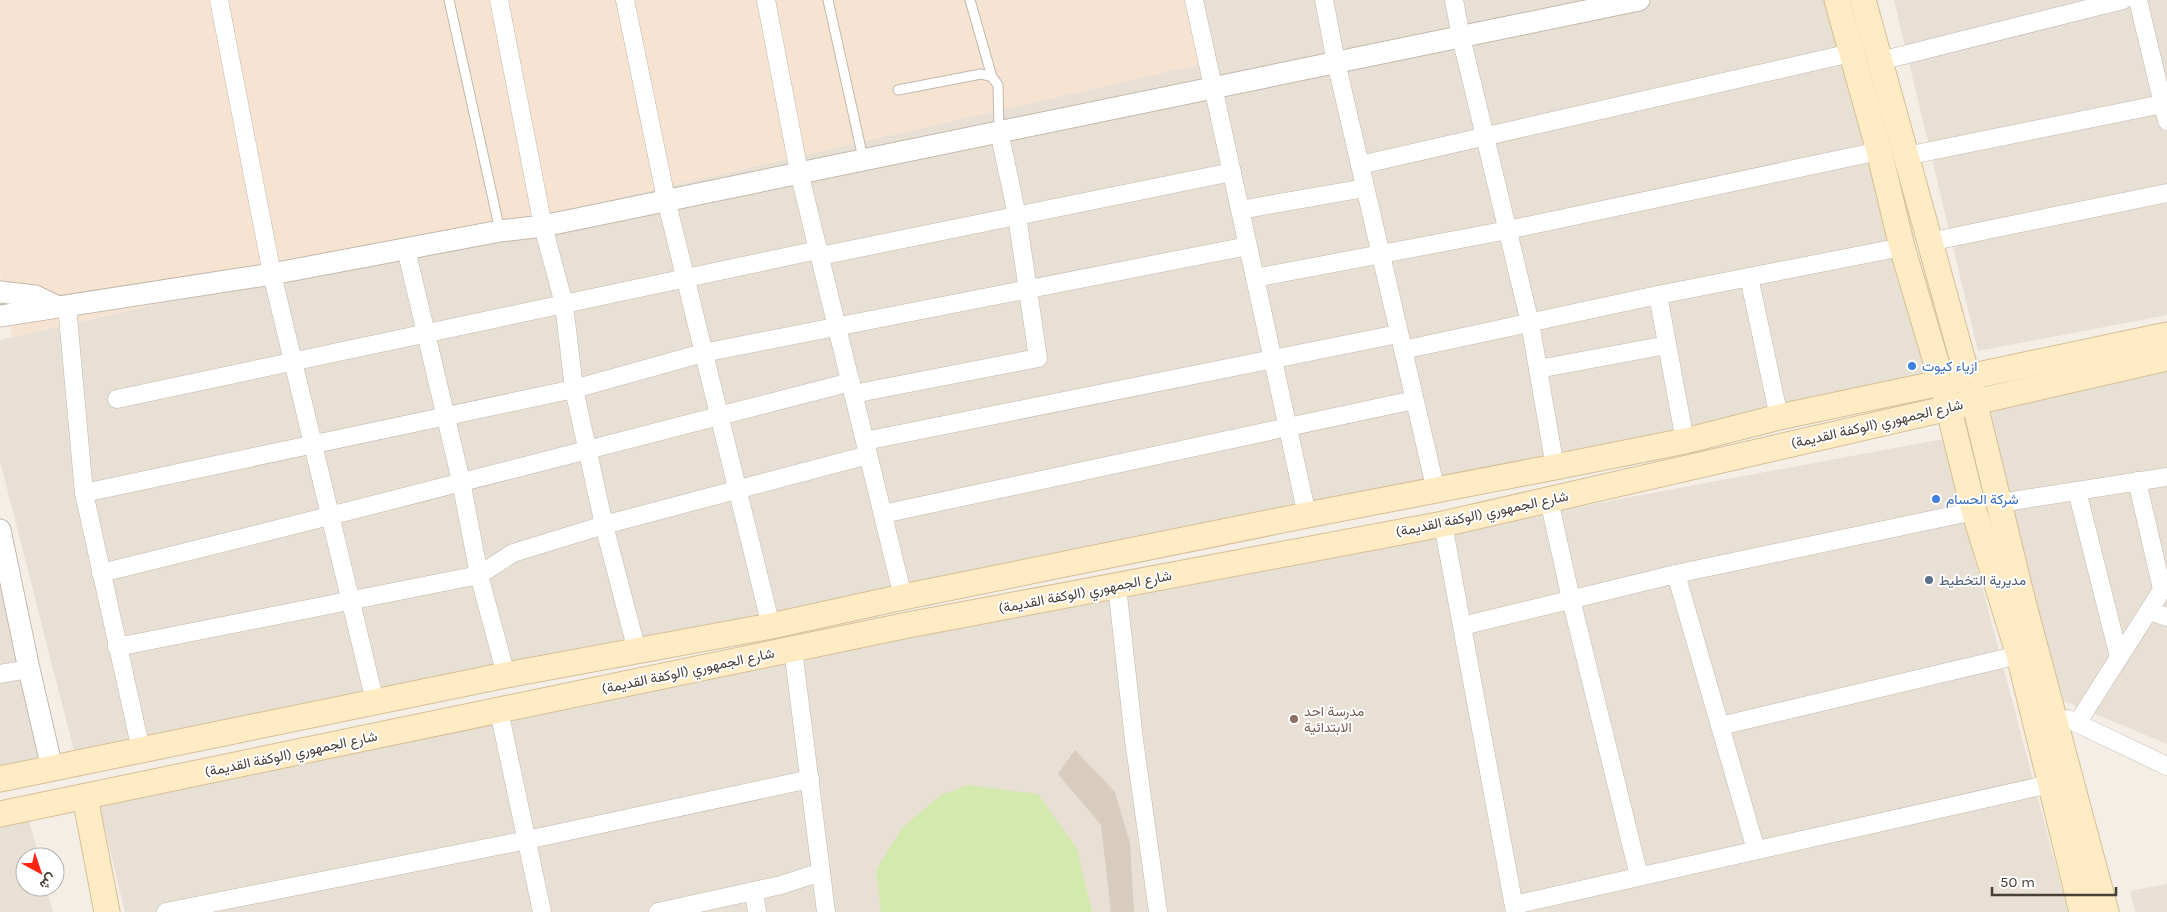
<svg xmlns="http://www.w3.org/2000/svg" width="2167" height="912" viewBox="0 0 2167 912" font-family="Karla,Vazirmatn,sans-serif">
  <rect width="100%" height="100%" fill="#f4eee6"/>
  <g fill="#e8e0d4">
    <polygon points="1191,0 1842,0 1937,397 74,751 0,461 0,340 1205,63"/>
    <polygon points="1894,0 2167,0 2167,315 1978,351"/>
    <polygon points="2167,367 2167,744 2052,696 1988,403"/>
    <polygon points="1943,439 2068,912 125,912 94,783"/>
    <polygon points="0,560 59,759 0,770"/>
    <polygon points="26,809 39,857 25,857 25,887 46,887 53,912 0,912 0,814"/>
    <polygon points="2167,884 2167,912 2135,912 2130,891"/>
  </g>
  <polygon fill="#f6e3d1" points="0,0 1191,0 1205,63 12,337 0,272"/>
  <polygon fill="#d3e9ae" points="968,785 1038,794 1077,849 1092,912 881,912 876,870 902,828 941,795"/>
  <polygon fill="#d8ccbe" points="1075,750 1115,792 1130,843 1134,912 1111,912 1101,825 1058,774"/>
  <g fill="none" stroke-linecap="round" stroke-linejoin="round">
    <defs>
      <g id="service">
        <polyline points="449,0 500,231"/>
        <polyline points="828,0 863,158"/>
        <polyline points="970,0 992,77"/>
        <polyline points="898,90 981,74 992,77 998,85 999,131"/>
      </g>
      <g id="minor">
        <polyline points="219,0 272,274 375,702"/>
        <polyline points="499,0 543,226 564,304 574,389 604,525 637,651"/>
        <polyline points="625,0 666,199 771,626"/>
        <polyline points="766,0 799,172 903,597"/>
        <polyline points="1194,0 1307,515"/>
        <polyline points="1324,0 1336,62 1436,491"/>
        <polyline points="1454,0 1461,37 1530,323 1555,467"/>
        <polyline points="2138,0 2167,121"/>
        <polyline points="1880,61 2123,0"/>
        <polyline points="1906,156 2167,103"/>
        <polyline points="1360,165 1851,53"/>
        <polyline points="1240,210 1365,188"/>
        <polyline points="1929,242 2167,193"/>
        <polyline points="406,249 461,481 479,575 506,675"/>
        <polyline points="820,256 1232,172"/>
        <polyline points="1749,277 1779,417"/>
        <polyline points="1255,278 1508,230 1879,151"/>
        <polyline points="1658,295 1685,441"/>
        <polyline points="67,306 84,493 141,750"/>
        <polyline points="1403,350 1658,295 1902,247"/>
        <polyline points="1538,369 1667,345"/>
        <polyline points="853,394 1038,358 1017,216 999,131"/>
        <polyline points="117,399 818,250"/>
        <polyline points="865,441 1398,334"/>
        <polyline points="2137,481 2162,589"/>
        <polyline points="2077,491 2119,657"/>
        <polyline points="84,493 574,389 703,353 1248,246"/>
        <polyline points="1549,500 1571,599 1639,876"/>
        <polyline points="1999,503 2167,477"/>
        <polyline points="883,514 1414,400"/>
        <polyline points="1443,524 1515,912"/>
        <path d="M101 573C351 512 601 446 851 382"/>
        <polyline points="1676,574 1756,850"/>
        <polyline points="1117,586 1134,740 1158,912"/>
        <polyline points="2149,611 2167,617"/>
        <polyline points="1462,626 1676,574 1974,511"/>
        <polyline points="117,647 479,575 513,553 604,525 868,455"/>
        <polyline points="793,649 826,912"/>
        <polyline points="0,674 29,669"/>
        <polyline points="499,711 542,912"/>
        <polyline points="2068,719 2167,766"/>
        <polyline points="2078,722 2167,582"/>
        <polyline points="1720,726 2019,655"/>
        <polyline points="754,891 757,912"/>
        <polyline points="1514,905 2050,784"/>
        <polyline points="166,912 527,840 810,779"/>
        <polyline points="658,912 781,885 821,872"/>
      </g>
      <g id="tertiary">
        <polyline points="0,292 35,296 56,306"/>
        <polyline points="0,316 272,274 500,231 543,226 1639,0"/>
        <polyline points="0,530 29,669 52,768"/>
      </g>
      <g id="secondary">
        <polyline points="1837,0 1879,151 1902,247 1942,382 1974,511 2019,655 2082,912"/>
        <polyline points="1863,0 1974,401 2023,602 2106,912"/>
        <polyline points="0,779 506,675 771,626 903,597 1307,515 1555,467 1685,441 1779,417 2167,335"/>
        <polyline points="85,797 107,912"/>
        <polyline points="0,814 908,625 1443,524 2167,358"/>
      </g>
    </defs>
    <use href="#service" stroke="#c2b8ac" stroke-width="11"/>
    <use href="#minor" stroke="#c2b8ac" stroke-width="19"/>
    <use href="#tertiary" stroke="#c2b8ac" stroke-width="23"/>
    <use href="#secondary" stroke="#d5bf95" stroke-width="27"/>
    <use href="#service" stroke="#fff" stroke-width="9"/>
    <use href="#minor" stroke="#fff" stroke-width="18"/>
    <use href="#tertiary" stroke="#fff" stroke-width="21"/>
    <use href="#secondary" stroke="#ffecc5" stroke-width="25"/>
  </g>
  <g fill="#3f7fe0" stroke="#fff" stroke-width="2">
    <circle cx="1912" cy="366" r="5"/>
    <circle cx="1936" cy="499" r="5"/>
  </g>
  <circle fill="#5c6f8a" stroke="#fff" stroke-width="2" cx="1929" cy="580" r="5"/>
  <circle fill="#8d6e63" stroke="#fff" stroke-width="2" cx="1294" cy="719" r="5"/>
  <g text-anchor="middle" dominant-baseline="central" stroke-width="4" stroke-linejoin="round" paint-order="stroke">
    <g font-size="14" fill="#366cbe" stroke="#fff" text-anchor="start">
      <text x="1922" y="366">ازياء كيوت</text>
      <text x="1946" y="499">شركة الحسام</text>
    </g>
    <g font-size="14" fill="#473e35" stroke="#fff">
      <text transform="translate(1877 424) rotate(-13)">شارع الجمهوري (الوكفة القديمة)</text>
      <text transform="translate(1482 514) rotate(-12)">شارع الجمهوري (الوكفة القديمة)</text>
      <text transform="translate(1085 592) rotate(-11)">شارع الجمهوري (الوكفة القديمة)</text>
      <text transform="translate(688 671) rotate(-12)">شارع الجمهوري (الوكفة القديمة)</text>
      <text transform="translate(291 754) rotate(-12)">شارع الجمهوري (الوكفة القديمة)</text>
    </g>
    <g font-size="14" fill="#4e5e75" stroke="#fff" text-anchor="start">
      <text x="1939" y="580">مديرية التخطيط</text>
    </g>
    <g font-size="14" fill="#785e54" stroke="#fff" text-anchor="start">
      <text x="1304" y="711">مدرسة احد<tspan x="1304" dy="16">الابتدائية</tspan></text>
    </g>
  </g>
  <g transform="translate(40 872) rotate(140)"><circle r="24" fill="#ffffff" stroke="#b5b2ae"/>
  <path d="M0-4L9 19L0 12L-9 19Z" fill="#ff2412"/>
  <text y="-8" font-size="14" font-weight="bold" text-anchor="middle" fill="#473e35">ش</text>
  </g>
  <path d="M1992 887v8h124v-8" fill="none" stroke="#473e35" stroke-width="2.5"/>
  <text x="2000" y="887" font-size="15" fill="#473e35" stroke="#ffffff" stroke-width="4" paint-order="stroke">50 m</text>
</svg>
